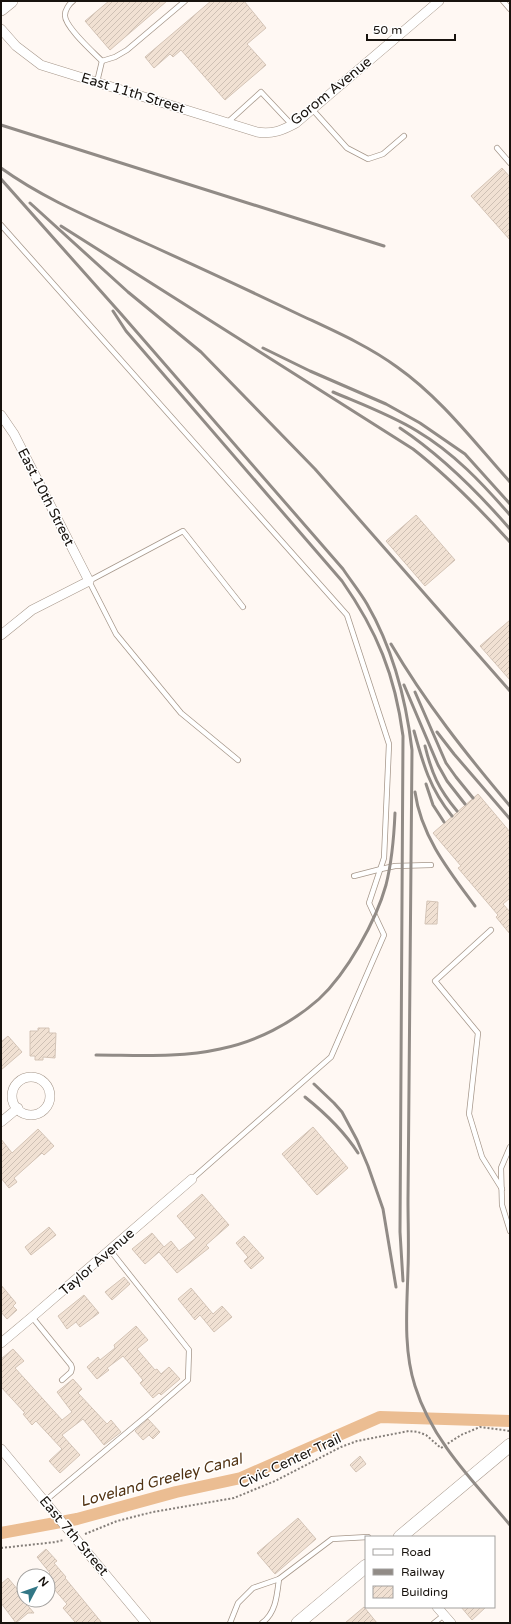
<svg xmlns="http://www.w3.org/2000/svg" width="511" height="1624" viewBox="0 0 511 1624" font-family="'Varela Round',sans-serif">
  <defs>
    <pattern id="building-hatch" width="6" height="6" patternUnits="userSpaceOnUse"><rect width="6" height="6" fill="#f1e1d3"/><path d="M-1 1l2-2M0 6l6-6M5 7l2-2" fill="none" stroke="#cec0b4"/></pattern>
  </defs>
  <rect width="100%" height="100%" fill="#fff8f3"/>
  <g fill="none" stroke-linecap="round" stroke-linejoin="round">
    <polyline stroke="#ebbd92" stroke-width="12" points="1,1533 77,1519 176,1492 241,1478 380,1417 510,1421"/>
  </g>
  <g fill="url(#building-hatch)" stroke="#d4c4b6">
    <polygon points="109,1 167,1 110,50 85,21"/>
    <polygon points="211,1 244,1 266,28 247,44 266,65 225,100 181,50 173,57 170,54 154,68 145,57"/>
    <polygon points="502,168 510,177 510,240 471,196"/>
    <polygon points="416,515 455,560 425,586 386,541"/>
    <polygon points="510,620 510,680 480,646"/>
    <polygon points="478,794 510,832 510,898 503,904 510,912 510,934 496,917 498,915 458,868 461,866 433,833"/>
    <polygon points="427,901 438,902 437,924 425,924"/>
    <polygon points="38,1028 49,1028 49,1033 56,1033 55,1058 43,1057 43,1060 35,1060 35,1056 30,1056 30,1031 38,1031"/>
    <polygon points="8,1036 22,1052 1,1070 1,1042"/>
    <polygon points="313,1127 348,1168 317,1195 282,1154"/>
    <polygon points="38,1129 54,1146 44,1155 42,1153 14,1178 17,1182 9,1188 1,1178 1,1139 12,1153"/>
    <polygon points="202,1194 229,1225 206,1245 209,1248 177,1273 159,1252 145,1264 132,1249 152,1233 164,1247 171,1241 179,1251 196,1238 177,1216"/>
    <polygon points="49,1227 56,1235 31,1255 25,1247"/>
    <polygon points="244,1236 264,1258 251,1269 244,1261 248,1257 236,1243"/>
    <polygon points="124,1277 130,1284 112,1300 105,1292"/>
    <polygon points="1,1285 16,1303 13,1306 17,1310 7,1319 1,1312"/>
    <polygon points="191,1288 213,1314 222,1306 232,1317 214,1332 200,1315 195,1320 178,1299"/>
    <polygon points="84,1295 99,1313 80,1327 76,1322 67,1329 58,1316"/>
    <polygon points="136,1326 148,1340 137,1349 155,1370 157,1369 161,1374 169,1367 180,1379 161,1395 159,1393 153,1398 140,1383 143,1380 123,1356 107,1368 109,1370 97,1379 87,1367 98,1357 100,1360 115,1348 114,1345"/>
    <polygon points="13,1349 24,1361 15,1368 62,1420 72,1412 57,1392 73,1379 82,1389 78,1393 107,1424 111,1420 121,1432 104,1445 83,1419 62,1435 80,1455 60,1473 49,1461 62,1449 36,1421 32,1425 23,1414 25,1413 1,1387 1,1359"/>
    <polygon points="148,1419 160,1432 153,1439 149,1435 143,1440 135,1431"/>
    <polygon points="360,1456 366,1464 356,1472 350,1465"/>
    <polygon points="298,1518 316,1539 275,1574 257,1553"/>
    <polygon points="46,1549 57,1561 54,1563 66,1577 65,1578 102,1623 76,1623 63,1608 67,1604 54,1589 48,1594 48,1575 50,1573 37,1557"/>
    <polygon points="8,1578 24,1597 24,1601 34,1613 28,1613 16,1623 1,1603 1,1584"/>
    <polygon points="364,1607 377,1623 345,1623"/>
    <polygon points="461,1607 486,1607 472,1620"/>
  </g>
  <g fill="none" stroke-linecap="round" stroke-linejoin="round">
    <defs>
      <g id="lane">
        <path d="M73 1C69 4 65 10 65 15 64 26 93 52 102 61"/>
        <polyline points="503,1 510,9"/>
        <polyline points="102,61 115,57 127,50 185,1"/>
        <polyline points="97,82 102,61"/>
        <polyline points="312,109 347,148 368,159 383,154 404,136"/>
        <polyline points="228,122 261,92 292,125"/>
        <polyline points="497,148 510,163"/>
        <polyline points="1,225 347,615 389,744 384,858 369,903 384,935 331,1057 192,1179"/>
        <polyline points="238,760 181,713 116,634 89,581 183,531 243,607"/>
        <polyline points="354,876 381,869 395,866 431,865"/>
        <polyline points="491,930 435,981 478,1033 469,1114 482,1157 502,1189"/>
        <polyline points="510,1147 501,1168 502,1205 510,1231"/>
        <polyline points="32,1317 71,1365 72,1368 71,1372 62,1380"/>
        <polyline points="45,1501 149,1414 188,1380 189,1350 110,1250"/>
        <polyline points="230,1623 238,1603 253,1588 279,1579 332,1539 368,1537"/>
        <path d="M262 1623C276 1613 277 1595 279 1579"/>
        <polyline points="434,1623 444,1615"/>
      </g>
      <g id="street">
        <path d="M1 29 16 46 41 65 257 132C272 135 283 130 296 123L439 1"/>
        <polyline points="1,415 14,434 89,581 32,610 1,635"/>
        <circle cx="31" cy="1096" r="19"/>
        <polyline points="1,1122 18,1108"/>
        <polyline points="1,1343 32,1317 192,1179"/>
        <polyline points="1,1449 146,1623"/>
        <polyline points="437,1607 451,1623"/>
      </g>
      <g id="secondary">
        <polyline points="1,9 11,1"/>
        <polyline points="400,1537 510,1445"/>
        <polyline points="298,1623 366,1566"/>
      </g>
    </defs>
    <use href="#lane" stroke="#a6978a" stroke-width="6"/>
    <use href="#street" stroke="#a6978a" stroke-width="10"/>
    <use href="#secondary" stroke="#a6978a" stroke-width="14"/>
    <g stroke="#847e79" stroke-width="2" stroke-dasharray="2 2" stroke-linecap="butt">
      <polyline points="85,1534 117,1521 153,1512 234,1498 275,1481 341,1447 357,1441 409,1431 418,1432 426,1435 441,1448 461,1435 480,1427 510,1431"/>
      <polyline points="1,1548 56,1542 63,1540"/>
    </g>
    <use href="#lane" stroke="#fff" stroke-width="4.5"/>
    <use href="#street" stroke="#fff" stroke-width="9"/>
    <use href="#secondary" stroke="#fff" stroke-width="13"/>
    <g stroke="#918b86" stroke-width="3">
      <polyline points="1,125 384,246"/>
      <path d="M1 168C44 199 93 219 141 241 194 265 246 289 298 314 332 330 367 345 397 367 441 398 474 442 510 482"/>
      <path d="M1 179 122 315 343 569C351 581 360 592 367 604 393 649 406 699 412 750 410 900 408 1050 408 1200 408 1223 409 1246 408 1269 407 1307 403 1349 415 1386 432 1441 474 1482 510 1525"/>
      <polyline points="30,203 128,292 201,352 315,469 510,691"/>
      <path d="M61 226 413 449C449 477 480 509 510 542"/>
      <path d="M113 311 126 331 342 581C377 631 395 675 403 736L400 1232 403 1281"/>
      <polyline points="263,348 310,371 386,404 420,423 465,454 510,504"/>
      <path d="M333 392C361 404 391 415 417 431 454 453 482 483 510 515"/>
      <path d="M400 428C442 456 477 491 510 529"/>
      <path d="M391 644C425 702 466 754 510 806"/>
      <polyline points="404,685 438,765 447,781 465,804"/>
      <polyline points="415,692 446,763 456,777 473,798"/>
      <path d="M414 731C423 764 430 789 452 816"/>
      <polyline points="437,732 454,754 510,819"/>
      <path d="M425 746C432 774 438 788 457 811"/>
      <polyline points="426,784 433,805 444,822"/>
      <path d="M415 792C421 836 449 871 475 906"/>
      <path d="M96 1055C137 1055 180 1058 220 1049 256 1042 292 1023 319 999 347 973 376 921 386 885 392 861 394 837 395 813"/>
      <polyline points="314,1084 334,1103 342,1112 357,1140 368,1166 383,1209 396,1287"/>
      <path d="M305 1097C325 1113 344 1131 358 1153"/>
    </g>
  </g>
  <g text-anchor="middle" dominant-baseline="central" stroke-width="3" stroke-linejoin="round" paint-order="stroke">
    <g font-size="14" fill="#18130e" stroke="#fff">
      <text transform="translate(331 91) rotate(-39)">Gorom Avenue</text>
      <text transform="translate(133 93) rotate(17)">East 11th Street</text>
      <text transform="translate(46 497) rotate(63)">East 10th Street</text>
      <text transform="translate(97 1262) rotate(-41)">Taylor Avenue</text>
      <text transform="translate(290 1461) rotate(-25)">Civic Center Trail</text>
      <text transform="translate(74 1536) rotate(50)">East 7th Street</text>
    </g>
    <g font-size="15" font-style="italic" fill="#523313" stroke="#fff">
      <text transform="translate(161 1480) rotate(-15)">Loveland Greeley Canal</text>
    </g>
  </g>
  <rect width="511" height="1624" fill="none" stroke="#18130e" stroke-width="4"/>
  <rect x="365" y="1536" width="130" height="72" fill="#ffffff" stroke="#a3a19f"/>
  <rect x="373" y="1549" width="20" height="6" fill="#ffffff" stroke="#a3a19f"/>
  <text x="401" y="1556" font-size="12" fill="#18130e">Road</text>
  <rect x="373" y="1569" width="20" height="6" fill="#918b86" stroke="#a3a19f"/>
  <text x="401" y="1576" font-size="12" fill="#18130e">Railway</text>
  <rect x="373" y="1586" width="20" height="12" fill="url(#building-hatch)" stroke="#a3a19f"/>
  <text x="401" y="1596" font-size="12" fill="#18130e">Building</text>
  <g transform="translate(36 1588) rotate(49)"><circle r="19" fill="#ffffff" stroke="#a3a19f"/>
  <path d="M0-3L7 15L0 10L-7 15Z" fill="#327786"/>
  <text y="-6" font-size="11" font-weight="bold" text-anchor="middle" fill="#18130e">N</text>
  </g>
  <path d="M367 34v6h88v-6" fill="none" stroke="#18130e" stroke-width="2"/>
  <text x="373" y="34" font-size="12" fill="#18130e" stroke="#ffffff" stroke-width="3" paint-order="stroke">50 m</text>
</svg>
